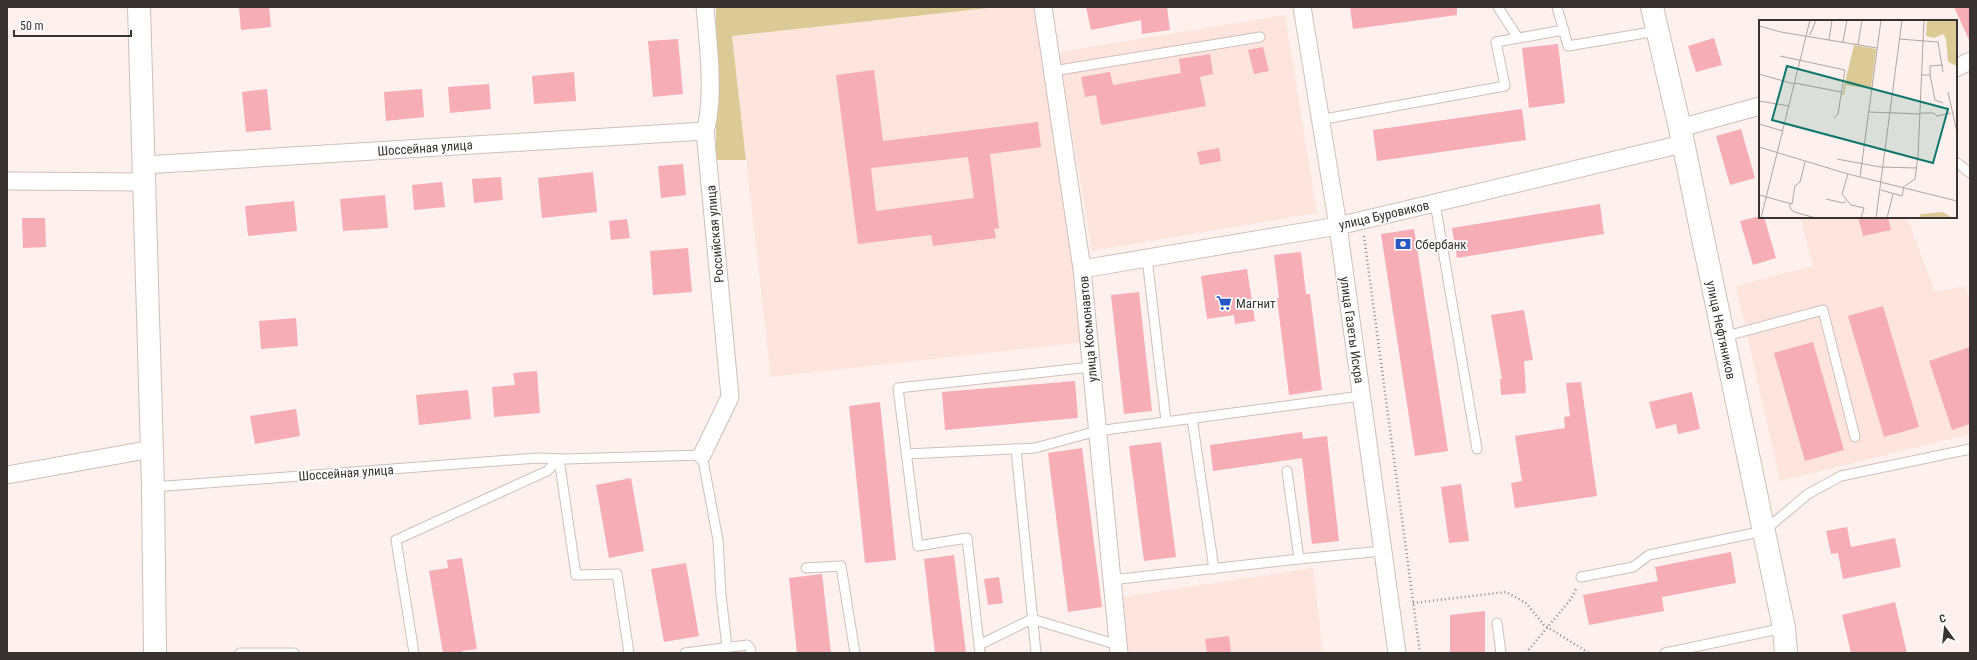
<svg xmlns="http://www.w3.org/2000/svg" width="1977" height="660" viewBox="0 0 1977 660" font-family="'Roboto Condensed',sans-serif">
  <rect width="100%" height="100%" fill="#fef1ed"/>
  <g fill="#fde4dd">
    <polygon points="998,7 1035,7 1065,217 1085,342 771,377 732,36"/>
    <polygon points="1285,15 1317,213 1092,251 1059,52"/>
    <polygon points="1800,217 1907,217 1935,292 1965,286 1970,301 1970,434 1780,481 1736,286 1813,266"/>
    <polygon points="1313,568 1323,653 1122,653 1116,598"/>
  </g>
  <polygon fill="#dcca96" points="716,7 998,7 732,36 746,160 716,160"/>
  <g fill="#f6adb6" fill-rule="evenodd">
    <polygon points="239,7 269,7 271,27 241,30"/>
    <polygon points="1086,7 1167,7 1170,30 1142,34 1141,20 1091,30"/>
    <polygon points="1350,7 1457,7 1457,15 1353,29"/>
    <polygon points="1954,7 1970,7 1970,42"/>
    <polygon points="1714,38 1722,65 1696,72 1688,46"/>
    <polygon points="678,39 683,94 653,97 648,41"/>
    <polygon points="1558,44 1565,103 1529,108 1522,48"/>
    <polygon points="1263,47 1269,71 1254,74 1248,50"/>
    <polygon points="1210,54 1213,74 1200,77 1206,106 1101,125 1096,95 1085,97 1081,77 1110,72 1113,85 1181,73 1179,59"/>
    <path d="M874 70 883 141 1038 122 1041 147 990 154 999 228 994 229 996 238 933 246 931 235 858 244 836 75ZM968 157 974 198 876 211 871 168Z"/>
    <polygon points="574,72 576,101 534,104 532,76"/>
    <polygon points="489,84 491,109 450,113 448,87"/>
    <polygon points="267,89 271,130 246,132 242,92"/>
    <polygon points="422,89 424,117 386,121 384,92"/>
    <polygon points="1522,109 1526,140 1377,161 1373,130"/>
    <polygon points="1741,129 1755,178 1730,185 1716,136"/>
    <polygon points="1219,148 1221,161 1200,165 1197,152"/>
    <polygon points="683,164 686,195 661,198 658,166"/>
    <polygon points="593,172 597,212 542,218 538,178"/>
    <polygon points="501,177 503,200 474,203 472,179"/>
    <polygon points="442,182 445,207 414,210 412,185"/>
    <polygon points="385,195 388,228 343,231 340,199"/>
    <polygon points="294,201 297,231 248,236 245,206"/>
    <polygon points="1600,204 1604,234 1457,258 1452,228"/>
    <polygon points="1756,217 1764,217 1776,258 1753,265 1740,221"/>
    <polygon points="1858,217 1888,217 1891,230 1863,236"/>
    <polygon points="22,218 45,218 46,247 23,248"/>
    <polygon points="627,219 630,238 611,240 609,221"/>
    <polygon points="1414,229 1448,451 1415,456 1381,234"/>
    <polygon points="688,248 692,292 653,295 650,251"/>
    <polygon points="1301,252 1306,294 1310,294 1322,390 1289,395 1277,298 1279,298 1274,255"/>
    <polygon points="1247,269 1255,321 1235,324 1234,315 1207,319 1201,276"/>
    <polygon points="1139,292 1152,411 1124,414 1111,295"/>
    <polygon points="1883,306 1919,427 1884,437 1848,316"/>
    <polygon points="1524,310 1533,360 1524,361 1526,393 1501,395 1500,379 1502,379 1491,315"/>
    <polygon points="296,318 298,346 261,349 259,321"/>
    <polygon points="1813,342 1844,450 1805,461 1774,353"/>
    <polygon points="1970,347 1970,424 1952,430 1929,361"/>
    <polygon points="537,371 540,413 494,417 492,387 515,385 513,373"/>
    <polygon points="1075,381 1078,418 945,430 942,392"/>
    <polygon points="1581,382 1597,496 1515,508 1511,483 1522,481 1515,436 1565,428 1564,417 1570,416 1566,383"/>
    <polygon points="468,390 471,419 419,425 416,395"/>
    <polygon points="1692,392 1700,429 1678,434 1676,424 1656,429 1649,402"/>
    <polygon points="880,402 896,560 865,563 849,406"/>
    <polygon points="296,409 300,436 255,444 250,416"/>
    <polygon points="1302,432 1303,439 1327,436 1339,541 1312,544 1302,458 1213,471 1210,445"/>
    <polygon points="1161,442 1176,557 1144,561 1129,446"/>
    <polygon points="1082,448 1102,607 1068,612 1048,453"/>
    <polygon points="631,478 644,551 609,558 596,485"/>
    <polygon points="1461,484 1469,541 1449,543 1441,487"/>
    <polygon points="1847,527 1851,547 1895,538 1901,567 1843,579 1838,553 1831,554 1826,531"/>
    <polygon points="1731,552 1736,583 1662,597 1664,611 1589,625 1583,595 1658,581 1655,567"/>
    <polygon points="954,555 966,653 935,653 924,559"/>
    <polygon points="462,558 477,649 462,651 462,653 443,653 429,571 448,568 447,560"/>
    <polygon points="686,563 699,636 664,642 651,569"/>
    <polygon points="822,574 831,653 797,653 789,578"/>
    <polygon points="999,577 1003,603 988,605 984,579"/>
    <polygon points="1895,602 1907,653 1851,653 1842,615"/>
    <polygon points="1485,611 1485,653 1450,653 1450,615"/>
    <polygon points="1229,636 1231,653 1207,653 1205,639"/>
  </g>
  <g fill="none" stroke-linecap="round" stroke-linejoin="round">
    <defs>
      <g id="lane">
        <polyline points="1498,7 1518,38"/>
        <polyline points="1557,7 1568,46 1657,31"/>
        <polyline points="1053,71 1260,37"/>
        <polyline points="1319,120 1505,86 1496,42 1564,30"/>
        <polyline points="1956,162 1970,173"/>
        <polyline points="1435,203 1477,449"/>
        <polyline points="1147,258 1166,421"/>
        <polyline points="1723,337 1823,310 1855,437"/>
        <polyline points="1192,418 1214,569"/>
        <polyline points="1016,449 1036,653"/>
        <polyline points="906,454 1035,448 1097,431 1361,396"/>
        <polyline points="1287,471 1299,559"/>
        <polyline points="153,487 538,458 566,459 702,455 718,540 721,595 727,647"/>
        <polyline points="806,568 841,566 855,653"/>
        <polyline points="1581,577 1633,567 1649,555 1764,531 1808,494 1841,476 1970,449"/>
        <polyline points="1111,580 1299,559 1383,551"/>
        <polyline points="1497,623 1501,653"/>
        <polyline points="979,645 1032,619 1118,645"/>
        <polyline points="240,653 294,653"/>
        <polyline points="414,653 396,540 547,471 559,459 576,575 617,574 629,653"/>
        <polyline points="685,653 747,645 750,648 751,653"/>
        <polyline points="980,653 967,538 918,546 898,388 1091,367"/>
        <polyline points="1665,653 1784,628"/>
      </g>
      <g id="street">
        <polyline points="1043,7 1082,269 1119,653"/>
        <polyline points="1302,7 1338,226 1397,653"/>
        <polyline points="1956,68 1970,61"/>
        <polyline points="1680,128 1760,106"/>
        <polyline points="144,165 705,131"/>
        <polyline points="7,181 145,182"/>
        <polyline points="1082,269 1338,226 1682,144"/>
        <path d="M702 455 730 397 705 131C715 100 708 40 705 7"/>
        <polyline points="7,475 152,449"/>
      </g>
      <g id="secondary">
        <polyline points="139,7 153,487 155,653"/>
        <polyline points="1652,7 1680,128 1784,628 1786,653"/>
      </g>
    </defs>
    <use href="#lane" stroke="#cebfba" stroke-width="11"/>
    <use href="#street" stroke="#cebfba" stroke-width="19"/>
    <use href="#secondary" stroke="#cebfba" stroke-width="24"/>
    <g stroke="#918885" stroke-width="2.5" stroke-dasharray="1 3" stroke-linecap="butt">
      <polyline points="1364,236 1420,653"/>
      <polyline points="1413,603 1506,592 1526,603 1544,625 1589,653"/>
      <polyline points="1526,653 1571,599 1577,587"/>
    </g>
    <use href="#lane" stroke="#fff" stroke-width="9"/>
    <use href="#street" stroke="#fff" stroke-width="17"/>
    <use href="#secondary" stroke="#fff" stroke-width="22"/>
  </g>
  <defs>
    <symbol id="bank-bare" viewBox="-9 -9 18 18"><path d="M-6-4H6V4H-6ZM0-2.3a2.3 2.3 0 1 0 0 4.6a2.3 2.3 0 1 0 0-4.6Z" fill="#2856c5" stroke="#fff" stroke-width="2.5" paint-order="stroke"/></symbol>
    <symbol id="supermarket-bare" viewBox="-9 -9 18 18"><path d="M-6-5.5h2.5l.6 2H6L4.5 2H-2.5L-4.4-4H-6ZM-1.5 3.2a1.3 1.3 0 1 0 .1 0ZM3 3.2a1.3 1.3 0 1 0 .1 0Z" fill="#2856c5" stroke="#fff" stroke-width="2.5" paint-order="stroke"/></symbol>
  </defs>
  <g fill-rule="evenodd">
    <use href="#bank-bare" x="1392" y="233" width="22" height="22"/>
    <use href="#supermarket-bare" x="1213" y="292" width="22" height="22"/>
  </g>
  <g text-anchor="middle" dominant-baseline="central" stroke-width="3.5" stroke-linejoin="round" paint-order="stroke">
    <g font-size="13" fill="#383230" stroke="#fff">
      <text transform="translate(425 148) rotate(-4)">Шоссейная улица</text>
      <text transform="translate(1384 215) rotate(-13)">улица Буровиков</text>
      <text transform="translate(715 234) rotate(-95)">Российская улица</text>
      <text transform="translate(1088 329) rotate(-95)">улица Космонавтов</text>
      <text transform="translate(1352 330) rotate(82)">улица Газеты Искра</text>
      <text transform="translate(1721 330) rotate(78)">улица Нефтяников</text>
      <text transform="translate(346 473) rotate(-4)">Шоссейная улица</text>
    </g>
    <g font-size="13" fill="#383230" stroke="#fff" text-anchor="start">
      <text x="1415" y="244">Сбербанк</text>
      <text x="1236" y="303">Магнит</text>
    </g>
  </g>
  <g transform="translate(1759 20)">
    <rect width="198" height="198" fill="#fef1ed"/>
    <path d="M168 0H198V46L189 42 187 19 184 14 175 18 167 16ZM95 25 117 29 112 69 87 65 85 75H83ZM184 192 192 197 160 198 162 194Z" fill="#dcca96"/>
    <path fill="none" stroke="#afa5a1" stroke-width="1" d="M0 6 22 12 118 28M51 15 57 0M140 19 179 22 184 52M70 20 73 0M84 22 88 0M99 25 103 0M21 36 86 50 79 94 75 98M0 54 35 64M163 55H171V46L184 45M171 55 176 80 184 83M36 63 82 72M189 72 198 112M0 81 30 86M110 92 162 94M162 93H175L178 96 192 93M0 104 24 111M0 127 89 154 198 181M78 139 121 147 157 148M89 154 83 174 92 185 105 188 102 198M101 157 122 0M146 166 156 159 159 136 165 0M122 170 143 176 145 166M0 175 33 184 36 166 41 162 46 142M67 179 84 183 87 181M31 184V188L35 192 57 198M2 198 51 0M117 198 143 0M128 198 134 174"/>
    <path fill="#0f766e" fill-opacity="0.15" stroke="#0f766e" stroke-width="2" d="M28 46 189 89 174 143 13 100Z"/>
    <rect width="198" height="198" fill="none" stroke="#383230" stroke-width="2"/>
  </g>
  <rect width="1977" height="660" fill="none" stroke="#383230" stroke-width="16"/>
  <g transform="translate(1945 628) rotate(345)" stroke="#ffffff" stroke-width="3" paint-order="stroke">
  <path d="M0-3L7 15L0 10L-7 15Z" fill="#383230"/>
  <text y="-6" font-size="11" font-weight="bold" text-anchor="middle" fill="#383230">С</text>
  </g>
  <path d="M14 30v6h117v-6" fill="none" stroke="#383230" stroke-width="2"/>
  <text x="20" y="30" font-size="12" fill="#383230" stroke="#ffffff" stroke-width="3" paint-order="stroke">50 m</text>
</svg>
